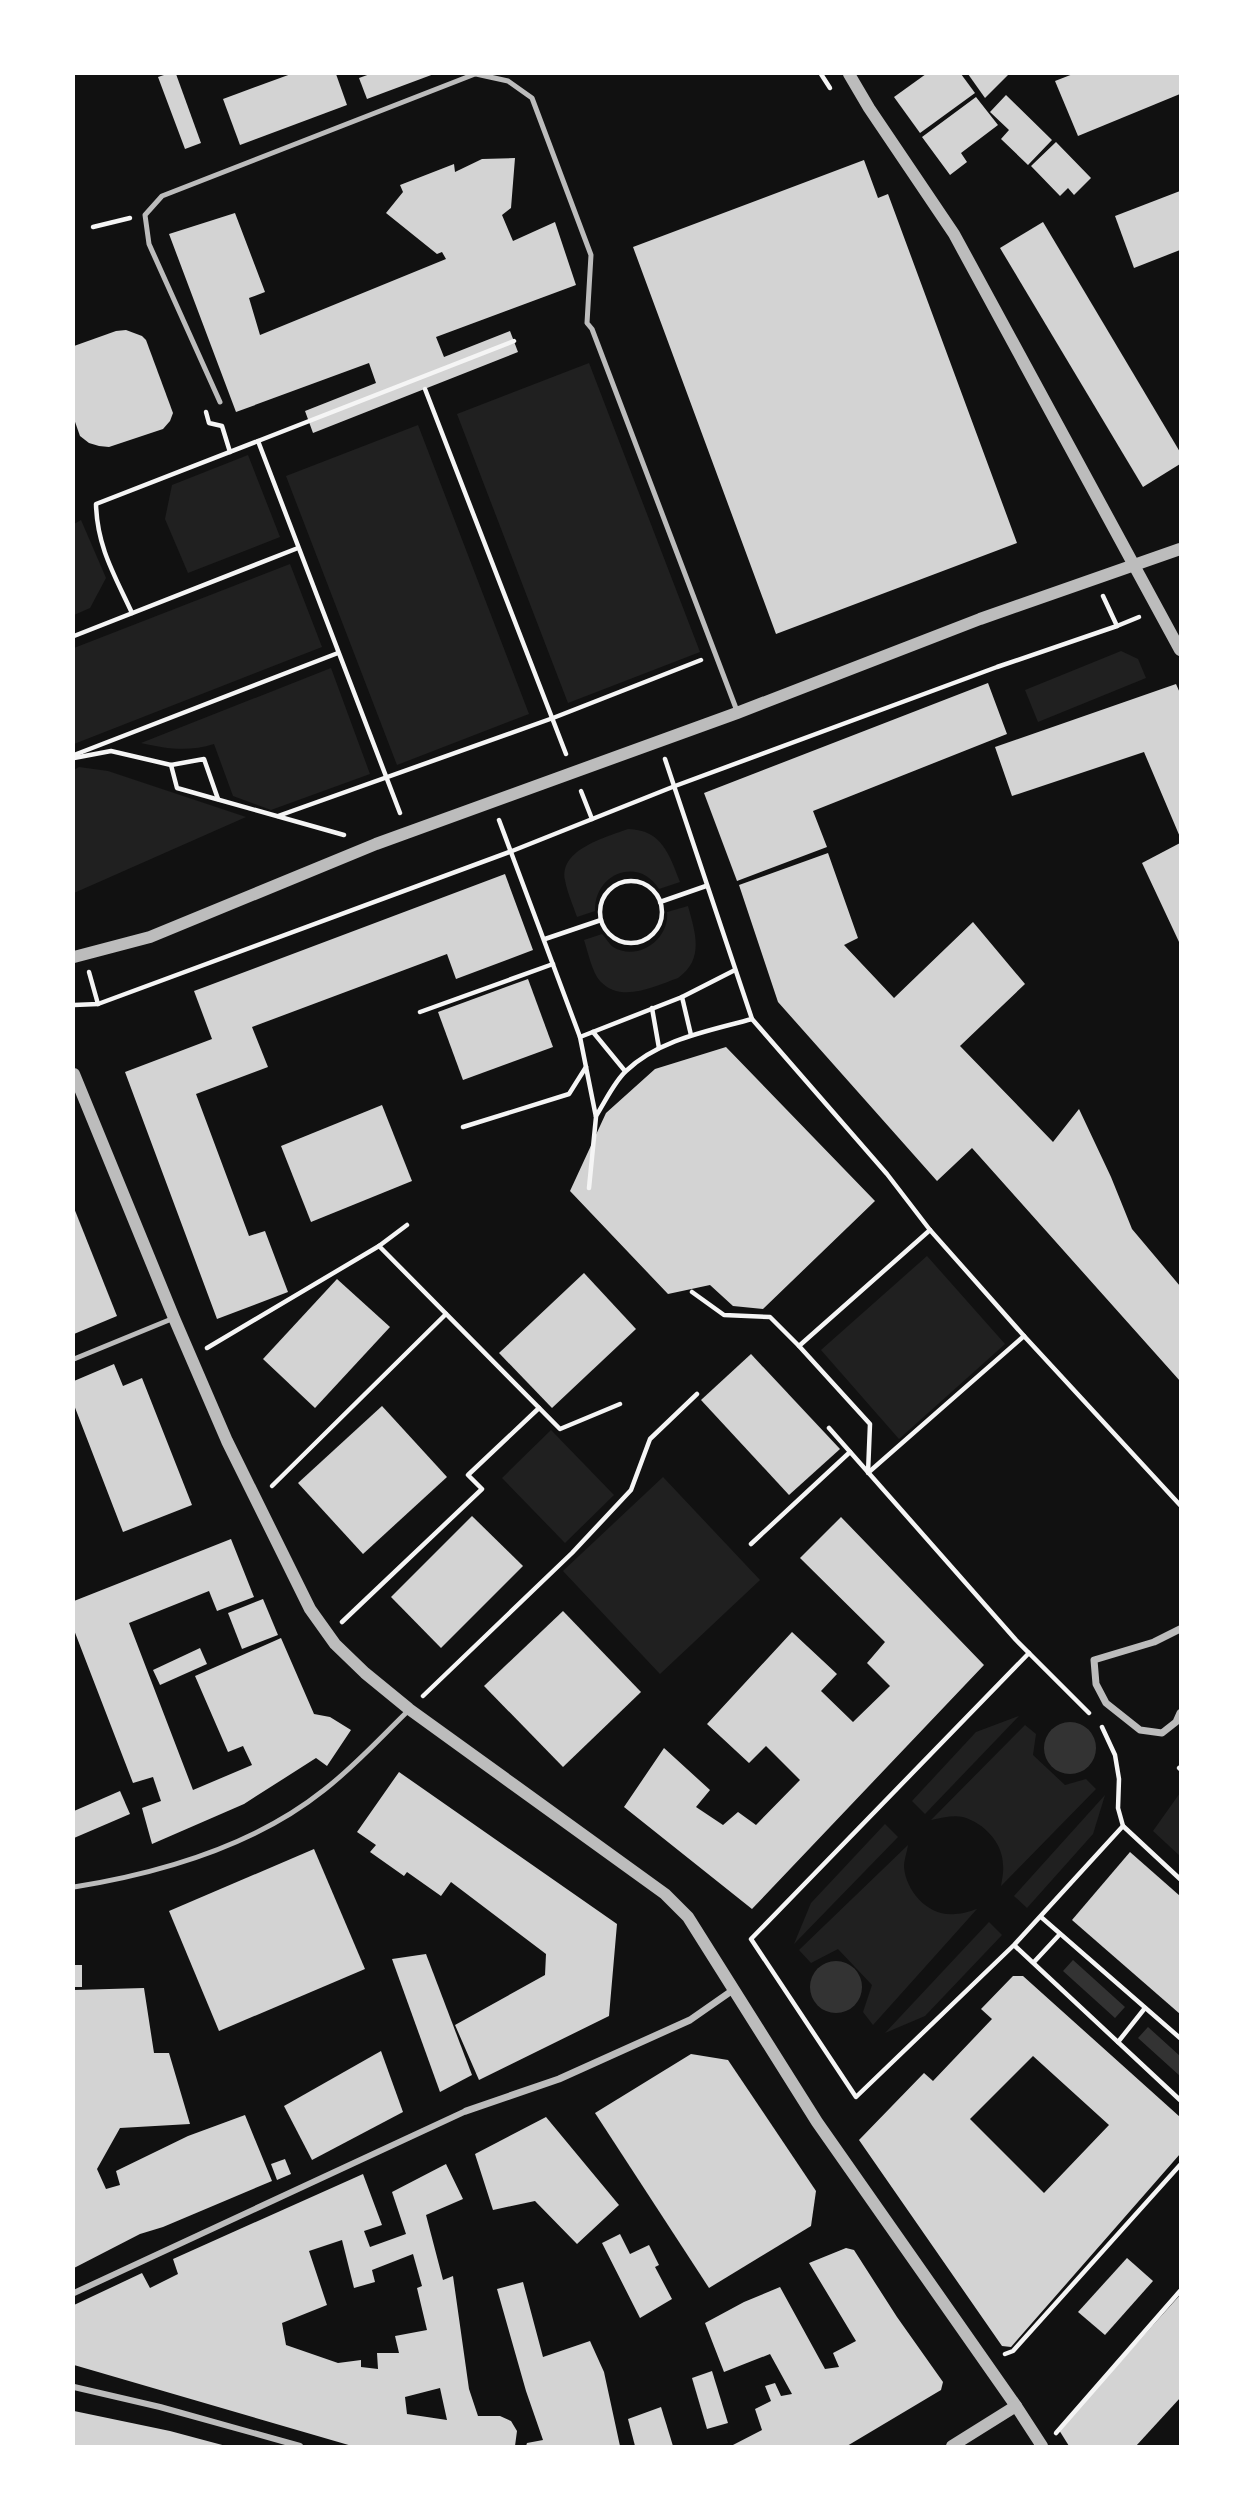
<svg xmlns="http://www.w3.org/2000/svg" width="1254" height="2520" viewBox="0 0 1254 2520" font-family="Lora,serif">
  <rect width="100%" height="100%" fill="#111"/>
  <g fill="#202020">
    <polygon points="589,363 700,652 568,703 457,414"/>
    <polygon points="418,425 529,714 397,765 286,476"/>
    <polygon points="248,455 280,537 188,573 165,519 172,485"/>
    <polygon points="81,520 106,578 90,608 74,615 74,524"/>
    <polygon points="290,564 322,647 74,744 74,648"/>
    <polygon points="1121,651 1138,659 1146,678 1038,722 1025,690"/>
    <path d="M331 668 370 774 271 810 233 796 214 744C189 752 167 749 141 743Z"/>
    <polygon points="79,767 108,771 246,817 74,893 74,770"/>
    <path d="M628 829C662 830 669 854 680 882L659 889C639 856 594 873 595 911L577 917C573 905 567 892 565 880 559 849 607 837 628 829Z"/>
    <path d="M688 906C695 932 705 959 678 978 655 986 621 1004 600 981 592 972 588 952 584 940L602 934C606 938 609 944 613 947 638 962 670 939 667 912Z"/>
    <polygon points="927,1256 1005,1344 899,1439 821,1350"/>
    <polygon points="551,1430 614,1495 565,1543 502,1478"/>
    <polygon points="663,1477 760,1580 660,1674 563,1571"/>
    <polygon points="1019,1716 925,1814 912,1801 976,1732"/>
    <path d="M1025 1725 1036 1734 1033 1755 1065 1785 1086 1779 1096 1789 1001 1886C1002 1879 1004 1872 1003 1865 1003 1843 984 1823 963 1817 953 1815 941 1818 931 1820Z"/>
    <polygon points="1180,1793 1180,1856 1153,1831"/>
    <polygon points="1105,1795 1093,1834 1027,1908 1014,1896"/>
    <polygon points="885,1824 898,1837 794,1944 811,1903"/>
    <path d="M908 1845C907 1852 904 1860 904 1867 906 1892 929 1917 955 1914 963 1914 970 1911 977 1909L873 2025 863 2012 872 1985 838 1949 811 1963 799 1950Z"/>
    <polygon points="989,1922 1002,1935 925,2016 885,2033"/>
  </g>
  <g fill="#333">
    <circle cx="1070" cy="1748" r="26"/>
    <polygon points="1073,1960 1125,2007 1115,2018 1063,1971"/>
    <circle cx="836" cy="1987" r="26"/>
    <polygon points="1148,2027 1180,2056 1180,2076 1138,2038"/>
  </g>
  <g fill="#d3d3d3" fill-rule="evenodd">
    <polygon points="167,74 176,74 201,143 185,149 158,77"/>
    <polygon points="291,74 336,74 347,105 240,145 223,99"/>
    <polygon points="370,74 434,74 367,99 359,78"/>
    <polygon points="926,74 961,74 975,93 920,133 894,97"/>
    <polygon points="968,74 1009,74 985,98"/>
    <polygon points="1073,74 1180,74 1180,94 1078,136 1055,81"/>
    <polygon points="1006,95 1052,140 1028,165 1001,139 1009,130 990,112"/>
    <polygon points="976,97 998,125 961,153 967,162 950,175 922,137"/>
    <polygon points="1056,142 1091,178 1074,195 1068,188 1060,196 1031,166"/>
    <polygon points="515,158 511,208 502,215 513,241 555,222 576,285 436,337 444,357 510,331 518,352 313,433 305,411 376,383 369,363 236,412 169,234 235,213 265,292 249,298 260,335 446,259 442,252 437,254 386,213 403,192 400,185 454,164 455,172 482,159"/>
    <polygon points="864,160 878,198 888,194 1017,543 776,634 633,247"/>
    <polygon points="1180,191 1180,250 1134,268 1115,216"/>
    <polygon points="1043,222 1180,452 1180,464 1143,487 1000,248"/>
    <polygon points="126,330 142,336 146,340 173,413 170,421 163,429 109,447 99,446 89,443 80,436 74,419 74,346 116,331"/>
    <polygon points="988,683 1007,734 813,811 827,847 737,881 704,793"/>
    <polygon points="1176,684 1180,693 1180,837 1144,752 1012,796 995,747"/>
    <polygon points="1180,843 1180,944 1142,863"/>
    <polygon points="828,853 858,938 844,945 894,998 973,922 1025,984 960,1046 1053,1142 1079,1109 1111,1177 1132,1229 1180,1286 1180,1381 972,1148 937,1181 778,1002 739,885"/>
    <polygon points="505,874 533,950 456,979 447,954 252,1027 268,1067 196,1094 249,1236 265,1231 288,1292 217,1319 125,1072 212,1039 194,991"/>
    <polygon points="528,979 553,1047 463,1080 438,1012"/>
    <polygon points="726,1047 875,1201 763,1309 733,1306 710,1285 668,1294 570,1191 606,1113 655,1069"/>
    <polygon points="382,1105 412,1181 311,1222 281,1146"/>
    <polygon points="74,1208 117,1316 74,1334"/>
    <polygon points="584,1273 636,1329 552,1408 499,1353"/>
    <polygon points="337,1279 390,1327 315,1408 263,1359"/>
    <polygon points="751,1354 840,1449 789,1495 701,1400"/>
    <polygon points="114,1364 123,1386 142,1378 192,1505 123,1532 74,1405 74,1381"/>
    <polygon points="382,1406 447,1477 363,1554 298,1483"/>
    <polygon points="472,1516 523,1566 441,1648 391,1597"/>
    <polygon points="841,1517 984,1665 752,1909 624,1807 664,1748 710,1790 696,1807 723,1825 738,1812 756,1825 800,1780 766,1746 749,1763 707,1724 792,1632 837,1674 821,1691 853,1722 890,1686 867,1663 885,1642 800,1558"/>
    <polygon points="231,1539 254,1597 217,1611 209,1591 129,1623 193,1790 252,1765 243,1746 228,1752 195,1676 281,1638 314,1714 330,1717 351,1730 327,1766 316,1758 244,1804 152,1844 142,1808 161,1801 153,1777 133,1783 74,1630 74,1601"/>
    <polygon points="263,1599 278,1635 242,1649 228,1613"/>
    <polygon points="563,1611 641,1692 563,1767 484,1686"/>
    <polygon points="200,1648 207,1664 160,1685 153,1670"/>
    <polygon points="399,1772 617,1924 609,2016 479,2080 455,2025 545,1975 546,1954 451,1882 441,1896 407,1872 404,1876 370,1852 376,1845 357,1832"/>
    <polygon points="120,1791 130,1814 74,1838 74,1811"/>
    <polygon points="314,1849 365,1969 219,2031 169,1911"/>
    <polygon points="1130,1852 1180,1896 1180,2014 1072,1920"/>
    <polygon points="426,1954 472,2075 440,2092 392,1959"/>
    <rect x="74" y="1965" width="8" height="22"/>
    <path d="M1013 1976H1023L1180 2117V2154L1011 2347 1002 2346 859 2140 924 2073 933 2081 992 2019 981 2009ZM1033 2056 1109 2125 1044 2193 970 2119Z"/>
    <polygon points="144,1988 154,2053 169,2053 190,2124 120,2128 97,2169 106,2189 120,2185 116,2171 188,2136 245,2115 272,2181 163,2227 140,2234 74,2268 74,1990"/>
    <polygon points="381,2051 403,2112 312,2160 284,2106"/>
    <polygon points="691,2054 728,2060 816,2191 811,2226 709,2288 595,2113"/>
    <polygon points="546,2117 619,2205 577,2244 535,2201 493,2210 475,2154"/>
    <polygon points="285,2159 291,2174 277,2180 271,2164"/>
    <path d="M446 2164 463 2199 426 2215 443 2280 453 2276 469 2389 478 2416H500L511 2421 517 2431 515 2446H352L74 2365V2305L142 2273 150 2288 178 2274 173 2259 363 2174 382 2225 364 2231 370 2247 406 2234 392 2192ZM342 2240 354 2288 375 2282 372 2270 413 2254 422 2286 417 2288 427 2330 395 2336 399 2353H377L378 2369 361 2367V2360L338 2363 286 2345 282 2323 327 2305 309 2251ZM440 2388 447 2420 407 2414 405 2397Z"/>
    <polygon points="620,2234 630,2254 649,2245 659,2265 655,2267 672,2299 640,2318 602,2243"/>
    <polygon points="846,2248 854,2250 897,2317 943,2382 941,2390 847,2446 731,2446 762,2430 755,2409 771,2401 765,2386 775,2383 781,2396 792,2394 770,2354 724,2372 705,2323 744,2302 780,2287 825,2369 839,2367 833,2353 856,2341 809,2263"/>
    <polygon points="1127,2258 1153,2281 1105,2335 1078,2312"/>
    <polygon points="523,2282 543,2357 590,2341 604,2372 620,2446 526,2446 527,2443 543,2440 526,2391 497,2289"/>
    <polygon points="1180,2295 1180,2398 1136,2446 1069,2446 1059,2430"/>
    <polygon points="712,2371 728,2423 707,2429 692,2378"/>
    <polygon points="661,2407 673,2446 635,2446 628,2419"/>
    <polygon points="74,2411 170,2431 226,2446 74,2446"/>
  </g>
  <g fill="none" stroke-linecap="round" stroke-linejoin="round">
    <g stroke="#f5f5f5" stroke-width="4.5">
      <polyline points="821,74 830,88"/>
      <polyline points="93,227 130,218"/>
      <polyline points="425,389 566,754"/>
      <polyline points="206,412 209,423 222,426 230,452"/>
      <path d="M132 613C115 576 97 547 96 504L258 441"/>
      <polyline points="1117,626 1139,617"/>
      <polyline points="74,636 298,548"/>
      <polyline points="74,755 338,653"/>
      <polyline points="74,758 111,751 171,765 177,788 344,835"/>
      <polyline points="665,759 752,1019 887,1174 930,1230 1024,1336 1180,1505"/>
      <polyline points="171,765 204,759 218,799"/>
      <polyline points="581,791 592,819"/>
      <polyline points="400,813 258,441 514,341"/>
      <polyline points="278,816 553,718 701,660"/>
      <polyline points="499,820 580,1037 596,1117 589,1188"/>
      <circle cx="631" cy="912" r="31"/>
      <polyline points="660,902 706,886"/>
      <polyline points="545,939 601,920"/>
      <polyline points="682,997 691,1035"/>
      <polyline points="98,1004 512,851 675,786 997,667 1117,626 1103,596"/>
      <polyline points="74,1005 98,1004 89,972"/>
      <polyline points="652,1008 659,1048"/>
      <polyline points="420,1012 553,964"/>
      <polyline points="593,1032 625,1071"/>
      <polyline points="580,1037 682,997 735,970"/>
      <path d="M596 1116C605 1102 614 1082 626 1071 660 1039 709 1031 752 1019"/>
      <polyline points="463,1127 569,1094 586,1067"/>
      <polyline points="379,1246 560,1429 620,1404"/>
      <polyline points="692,1292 724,1315 770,1317 799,1346"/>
      <polyline points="207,1348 379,1246 407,1225"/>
      <polyline points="829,1428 1016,1640 1089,1713"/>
      <polyline points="869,1472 1024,1336"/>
      <polyline points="868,1473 870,1424 799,1346 930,1230"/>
      <polyline points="272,1486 446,1314"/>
      <polyline points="751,1544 850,1452"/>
      <polyline points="342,1622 482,1489 468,1475 539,1408"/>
      <polyline points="1029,1653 751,1939 856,2097 1014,1945 1123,1826"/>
      <polyline points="423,1696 572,1553 631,1490 650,1439 697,1394"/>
      <polyline points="1102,1727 1115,1755 1119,1779 1118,1808 1123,1826 1180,1879"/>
      <polyline points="1179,1768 1180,1769"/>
      <polyline points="1041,1917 1180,2038"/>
      <polyline points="1015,1946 1180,2100"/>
      <polyline points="1034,1962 1060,1934"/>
      <polyline points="1118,2042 1145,2008"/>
      <polyline points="1005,2354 1013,2351 1180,2165"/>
      <polyline points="1056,2433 1180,2291"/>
    </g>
    <g stroke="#bcbcbc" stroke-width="5">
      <polyline points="476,74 508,81 532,98 591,255 587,323 592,329 737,711"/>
      <polyline points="220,402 149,244 145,215 162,196 475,74"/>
      <polyline points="74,1359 174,1318"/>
      <path d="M74 1887C161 1873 254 1846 324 1790 355 1766 381 1737 409 1710"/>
    </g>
    <g stroke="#bcbcbc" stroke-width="6">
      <polyline points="74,2293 466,2111"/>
      <polyline points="74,2387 160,2407 300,2446"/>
    </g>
    <g stroke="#bcbcbc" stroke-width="7">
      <polyline points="1180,1629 1154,1642 1094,1660 1096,1684 1106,1703 1140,1730 1162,1733 1176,1722 1180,1713"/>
      <polyline points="466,2111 559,2079 690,2020 733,1990"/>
    </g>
    <g stroke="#bcbcbc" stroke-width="12">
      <polyline points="849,74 869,108 954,234 1180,650"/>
      <polyline points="74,957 150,937 376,844 737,713 980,619 1180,549"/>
      <polyline points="74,1074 174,1318 227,1441 310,1609 335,1644 365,1673 409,1709 665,1894 688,1917 817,2122 1016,2406 1042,2446"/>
      <polyline points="952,2446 1016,2406"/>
    </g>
  </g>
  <rect width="1254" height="2520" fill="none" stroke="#ffffff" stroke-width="150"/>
</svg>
